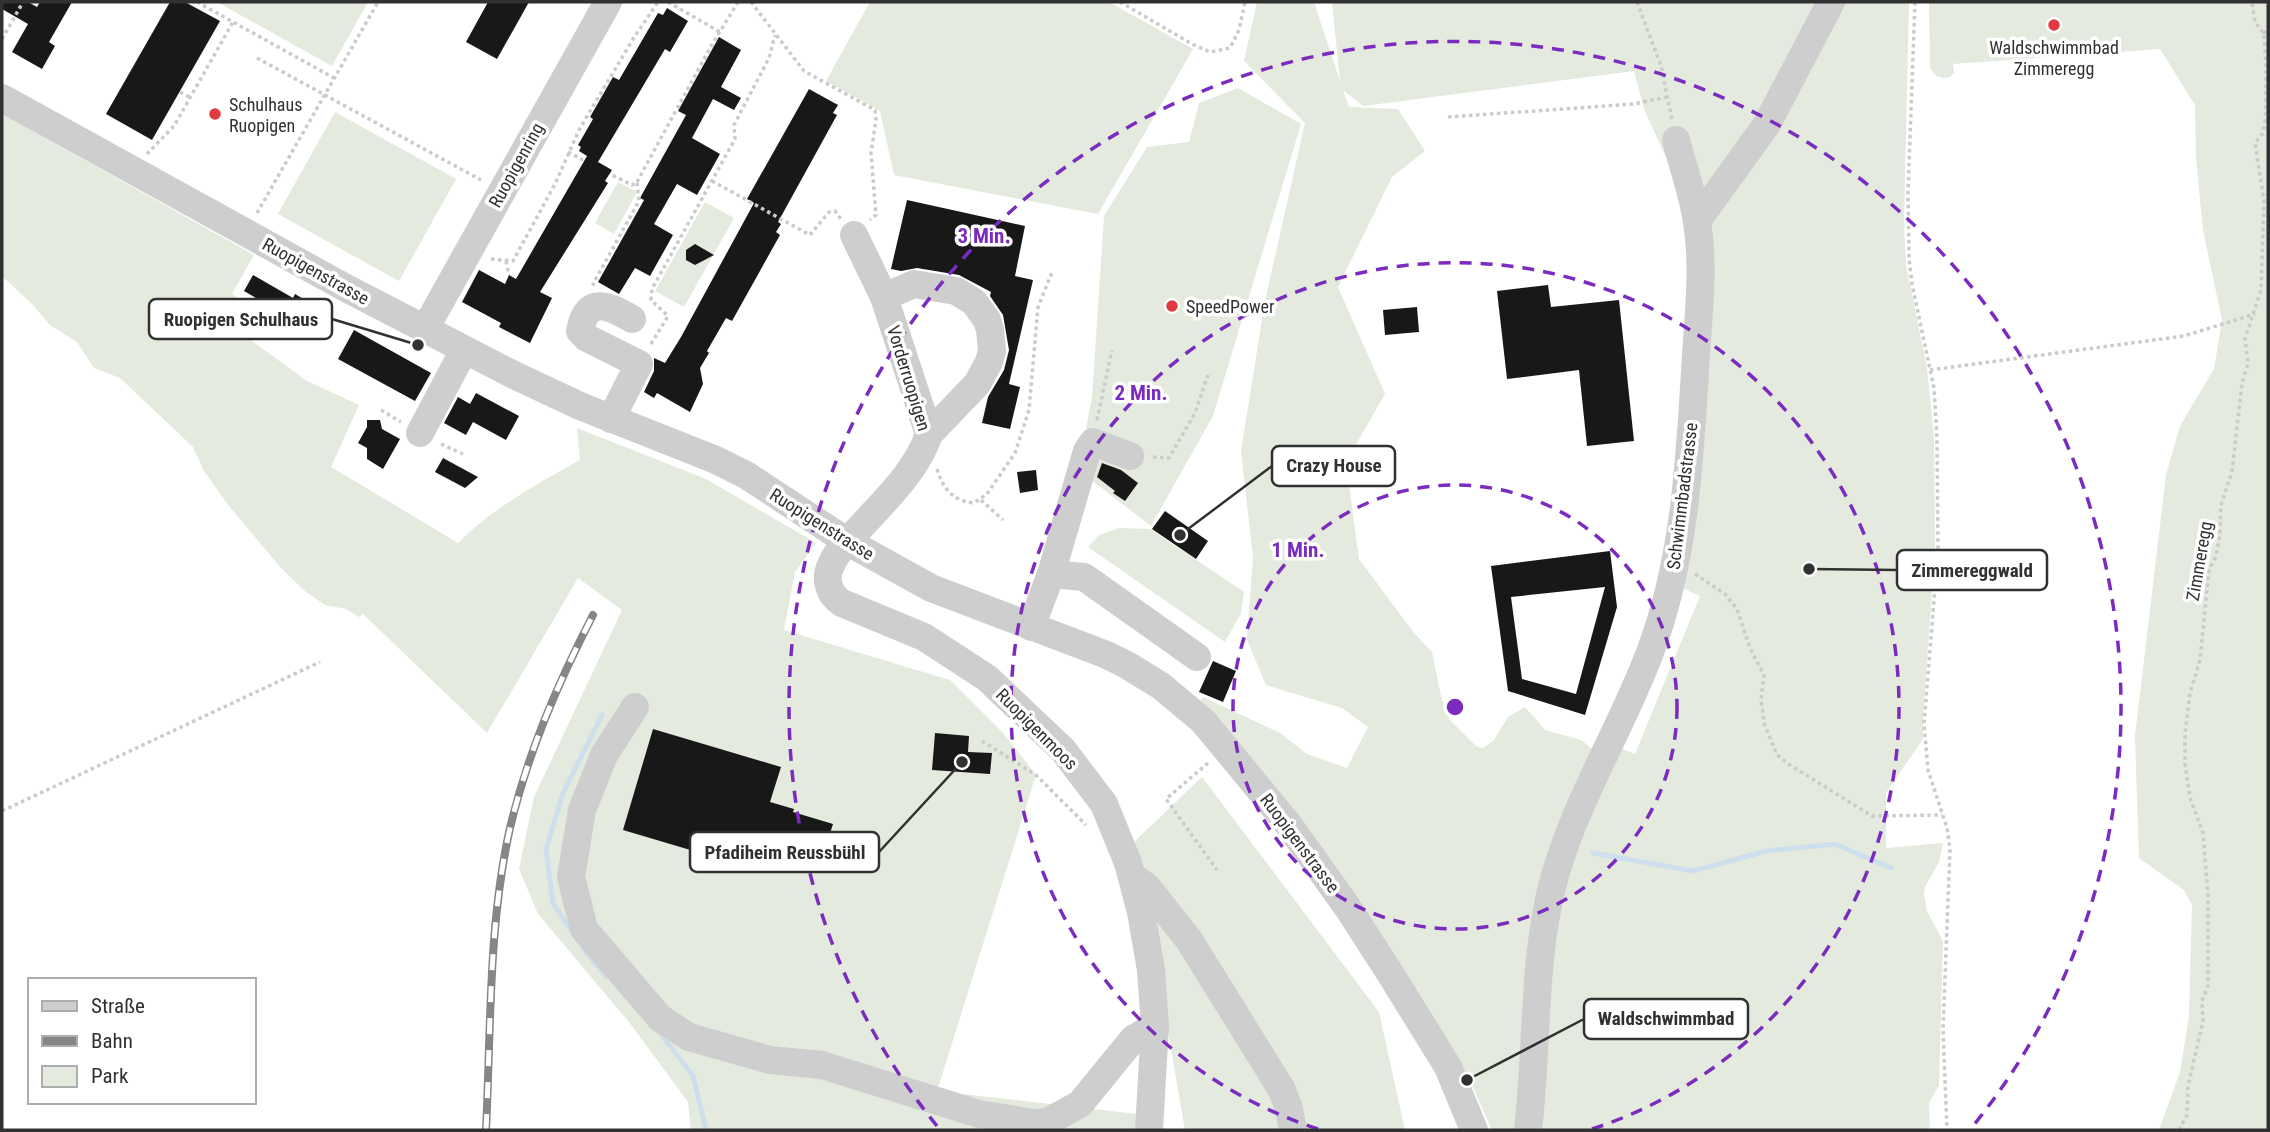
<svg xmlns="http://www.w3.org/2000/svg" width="2270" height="1132" viewBox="0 0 2270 1132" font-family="'Roboto Condensed',sans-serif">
  <rect width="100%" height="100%" fill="#fff"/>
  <g fill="#e4eadd">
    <polygon points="217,2 368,2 332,66"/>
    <polygon points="870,2 1109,2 1193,49 1098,214 894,175 880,111 826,81"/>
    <polygon points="1257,2 1314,2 1340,81 1332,2 1909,2 1904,222 1906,265 1927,368 1934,437 1935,550 1923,717 1923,739 1886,793 1886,848 1943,843 1939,862 1925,887 1924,894 1927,911 1943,941 1939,1085 1929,1103 1930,1130 1541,1130 1546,990 1564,879 1617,747 1635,754 1700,596 1680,587 1713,261 1644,109 1634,71 1363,106 1343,90 1349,107 1398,109 1425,151 1392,177 1338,287 1385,394 1346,462 1359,559 1414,633 1432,652 1441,696 1449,719 1476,746 1483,748 1494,740 1508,717 1525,707 1545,730 1581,740 1592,749 1570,810 1517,1130 1492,1130 1466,1072 1462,1073 1200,701 1203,697 1280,733 1307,754 1347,768 1368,727 1342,708 1266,685 1247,640 1253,557 1241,451 1265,301 1305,123 1244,61"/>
    <path d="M1929 2H2268V1130H2159L2180 1072 2189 1016 2192 905 2184 890 2139 858 2135 736 2166 475 2180 426 2214 369 2222 320 2203 230 2196 158 2195 105 2160 49 1953 64 1954 73 1950 77C1940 79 1935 77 1930 67Z"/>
    <polygon points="1238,88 1301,124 1213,416 1151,526 1078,470 1092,397 1104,216 1147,147 1189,142 1199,103"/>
    <polygon points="335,112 456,179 399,281 278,214"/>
    <path d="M2 114 254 255 232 294 250 306 254 322 241 333 307 381 359 405 331 467 458 543C493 508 537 484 580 460L577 428 706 479 816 543 795 572 784 630 950 680 1003 733 1036 775 937 1091 1145 1115 1144 1130H691L688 1102 629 1022 538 914 519 869 534 797 622 610 578 578 487 733 363 614 359 617 346 609 325 605 306 592 281 568 229 506 204 471 193 447 120 378 94 368 77 342 50 325 32 304 2 276Z"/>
    <polygon points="618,182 637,192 614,234 595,223"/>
    <polygon points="705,202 734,218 684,307 655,291"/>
    <polygon points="1120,528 1150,529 1244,592 1241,613 1225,642 1088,547 1099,535"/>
    <polygon points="1202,777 1379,1012 1405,1130 1185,1130 1135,841"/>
  </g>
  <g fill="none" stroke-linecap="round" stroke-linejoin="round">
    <g stroke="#cddfec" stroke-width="5">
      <polyline points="1593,853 1693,871 1766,851 1835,844 1891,868"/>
      <polyline points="572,932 553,903 546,849 563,793 602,715"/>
      <polyline points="583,949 606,976"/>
      <polyline points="661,1034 693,1076 706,1130"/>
    </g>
  </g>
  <g fill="#181818" fill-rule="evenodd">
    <polygon points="2,2 28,2 37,7 40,2 72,2 49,42 55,46 42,69 12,52 28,24 2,9"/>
    <polygon points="170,2 185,2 220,21 152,140 106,114"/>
    <polygon points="488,2 529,2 497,59 466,42"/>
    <polygon points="667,8 688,21 670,52 665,49 598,162 612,170 605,181 608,183 540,292 552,298 530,343 499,327 501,323 462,302 479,270 505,284 509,275 516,279 587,156 579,151 581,147 578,145 593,119 590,117 613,77 619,80 658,13 663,15"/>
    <polygon points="719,37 741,50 721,87 741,98 734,110 713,99 692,138 720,154 697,195 677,184 654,224 673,235 650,276 635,268 619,294 598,282 644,200 640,198 686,115 678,111"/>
    <polygon points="809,89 838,105 833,113 837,115 778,222 781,224 776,232 780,235 732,321 726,318 707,351 709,353 700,368 703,384 690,412 657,393 654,398 644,392 654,371 654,358 665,363 681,337 754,203 747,199"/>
    <polygon points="907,200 1025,226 1015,276 1033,280 1009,384 1020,387 1010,429 982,423 988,397 1004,370 1009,350 1003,315 990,296 991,292 959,275 917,268 901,271 891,269"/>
    <polygon points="695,244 714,255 695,265 686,260 686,250"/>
    <polygon points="253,275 293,298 295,294 329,314 314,339 298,329 294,336 264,319 271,307 244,291"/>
    <polygon points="1548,285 1551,307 1619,300 1634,441 1587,446 1579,370 1507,379 1497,291"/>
    <polygon points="1417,307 1419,332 1385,335 1383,310"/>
    <polygon points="354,330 431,373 415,401 338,359"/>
    <polygon points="476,393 519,416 506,440 473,422 466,435 444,423 458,397 470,404"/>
    <polygon points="367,420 380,420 382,429 400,439 383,469 367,459 367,448 358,443 367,427"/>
    <polygon points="443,458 478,477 465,488 435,472"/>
    <polygon points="1102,463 1121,470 1138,483 1125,501 1113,493 1115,491 1097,477"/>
    <polygon points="1036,470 1038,490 1020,493 1017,472"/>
    <polygon points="1165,511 1208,541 1196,559 1152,529"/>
    <path d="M1610 551 1617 607 1585 715 1508 691 1491 566ZM1605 587 1576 694 1522 679 1511 597Z"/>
    <polygon points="1213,661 1236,671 1223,702 1199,692"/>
    <polygon points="653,729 781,767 770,802 794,809 793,812 833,824 824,852 792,843 784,869 753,859 751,868 623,830"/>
    <polygon points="935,733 969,736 968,752 992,753 990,774 932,770"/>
  </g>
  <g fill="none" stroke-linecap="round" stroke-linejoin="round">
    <g stroke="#cbcbcb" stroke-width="3.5" stroke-dasharray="3.5 3.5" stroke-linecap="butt">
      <polyline points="197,2 334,78"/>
      <polyline points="668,2 720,32"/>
      <polyline points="751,2 804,71 875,110 876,120 871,153 876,215 870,220"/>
      <polyline points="1120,2 1192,44 1210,52 1230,48 1239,30 1245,2"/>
      <polyline points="1637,2 1661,66 1672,120"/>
      <polyline points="1915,2 1908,193 1909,258 1912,284 1934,388 1937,438 1938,551 1924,724 1928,770 1947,828 1950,849 1943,1030 1947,1130"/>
      <polyline points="2264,34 2268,27"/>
      <polyline points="2,39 23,2"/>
      <polyline points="257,58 481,180"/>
      <polyline points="180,92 191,98"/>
      <polyline points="1448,117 1634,104 1667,97"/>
      <polyline points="568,152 583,160"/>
      <polyline points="147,154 174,126 233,22"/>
      <polyline points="712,181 810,235 829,212 835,211 841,219"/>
      <polyline points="637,182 710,48 738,2"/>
      <polyline points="257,213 378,2"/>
      <polyline points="491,259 513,261 555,184 579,130 633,39 658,2"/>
      <polyline points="506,261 509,275"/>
      <polyline points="595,285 593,284 639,201 637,182 632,185 612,175"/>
      <polyline points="651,344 668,316 651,300 652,289 735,139 734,125 769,58 775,35"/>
      <polyline points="1930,370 2184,336 2255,314"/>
      <polyline points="381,410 401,422"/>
      <polyline points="1097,420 1112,350"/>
      <polyline points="441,444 463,454"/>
      <polyline points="1153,457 1169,458 1195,413 1208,375"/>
      <path d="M937 469C943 488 952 501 974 503L987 494 1015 453 1029 410 1038 307 1053 270"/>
      <polyline points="981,500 1003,520"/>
      <polyline points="1695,574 1725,594 1737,609 1750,648 1764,675 1761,699 1764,723 1777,755 1790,765 1872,816 1942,815"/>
      <polyline points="982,741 1036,775 1086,825"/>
      <polyline points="1208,763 1166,799 1217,870"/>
      <polyline points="2,811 320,662"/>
      <polyline points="2179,1130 2187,1115 2188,1086 2203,1021 2202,1001 2208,986 2208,895 2203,833 2190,798 2185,764 2185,734 2190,693 2200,660 2209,570 2216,556 2220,534 2221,505 2232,472 2242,383 2248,364 2245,339 2261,290 2264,201 2255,143 2263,133 2266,115 2266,63 2264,34 2255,22 2252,2"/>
    </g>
    <g stroke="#cecece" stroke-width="28">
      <polyline points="2,98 344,287 514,375 580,406 716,460 746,475 848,542 931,588 1107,655 1127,665 1161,686 1203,721 1288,824 1348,908 1393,978 1448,1067 1474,1130"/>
      <polyline points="1697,221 1767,124 1831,2"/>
      <path d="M854 235 884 297 929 434C917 471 884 501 858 530 848 540 836 552 831 565 824 579 829 595 842 603L924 637 987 678 1063 750 1104 804 1128 863 1141 912 1151 970 1155 1026 1149 1130"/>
      <polyline points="884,297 914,284 956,291 974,302 987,320 990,330 992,351 989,362 977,384 929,434"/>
      <polyline points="425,329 608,2"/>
      <path d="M611 419 639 364 587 338 580 331C587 295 608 305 632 319"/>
      <polyline points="420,433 464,350"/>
      <polyline points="1051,574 1087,451 1093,442 1130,456"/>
      <polyline points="1031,627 1051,574 1084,577 1197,657"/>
      <polyline points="635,707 604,755 582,810 571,877 584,929 660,1018 689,1037 770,1060 822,1065 979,1114 1033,1123 1047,1122 1080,1104 1133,1039 1155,1026"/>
      <polyline points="1132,876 1147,887 1189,940 1282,1090 1289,1109 1293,1130"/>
      <path d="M1528 1130C1538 1046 1532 961 1554 879 1576 800 1620 731 1649 655 1686 559 1690 455 1696 354 1699 310 1704 265 1697 222 1693 194 1683 167 1676 140"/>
    </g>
    <defs>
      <path id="rail" d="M486 1130C491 1030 488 926 510 828 528 752 558 683 593 615"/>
    </defs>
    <use href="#rail" stroke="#868686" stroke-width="8"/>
    <use href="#rail" stroke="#fff" stroke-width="5" stroke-dasharray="16" stroke-linecap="butt"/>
  </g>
  <g fill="none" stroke="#7b2cbf" stroke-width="3.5" stroke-dasharray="12 9">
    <circle cx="1455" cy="707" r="222"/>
    <path d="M1318 1129A444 444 0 1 1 1592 1129"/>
    <path d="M937 1126A666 666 0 1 1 1973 1126"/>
  </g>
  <g fill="#e13a40" stroke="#fff" stroke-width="2.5">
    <circle cx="2054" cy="25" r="7"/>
    <circle cx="215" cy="114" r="7"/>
    <circle cx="1172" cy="306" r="7"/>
  </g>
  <g text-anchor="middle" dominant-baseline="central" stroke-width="7" stroke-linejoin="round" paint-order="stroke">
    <g font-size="18" fill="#313131" stroke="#fff" text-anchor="start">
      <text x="2054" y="47" text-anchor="middle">Waldschwimmbad<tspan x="2054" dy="21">Zimmeregg</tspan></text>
      <text x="229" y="104">Schulhaus<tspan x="229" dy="21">Ruopigen</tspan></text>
      <text x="1186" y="306">SpeedPower</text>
    </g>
    <g font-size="18" fill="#313131" stroke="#fff">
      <text transform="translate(516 165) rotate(-61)">Ruopigenring</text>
      <text transform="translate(316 271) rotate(29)">Ruopigenstrasse</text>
      <text transform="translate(909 378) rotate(73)">Vorderruopigen</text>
      <text transform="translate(1682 496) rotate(-83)">Schwimmbadstrasse</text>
      <text transform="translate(822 524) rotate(32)">Ruopigenstrasse</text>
      <text transform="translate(2199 561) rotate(-80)">Zimmeregg</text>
      <text transform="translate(1037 729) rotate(45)">Ruopigenmoos</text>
      <text transform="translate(1300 843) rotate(53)">Ruopigenstrasse</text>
    </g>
  </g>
  <circle cx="1455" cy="707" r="10" fill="#7b2cbf" stroke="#fff" stroke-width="3.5"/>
  <g font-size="21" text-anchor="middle" font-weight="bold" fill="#7b2cbf" stroke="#fff" stroke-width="7" stroke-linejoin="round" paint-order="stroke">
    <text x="984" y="243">3 Min.</text>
    <text x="1141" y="400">2 Min.</text>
    <text x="1298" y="557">1 Min.</text>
  </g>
  <path fill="none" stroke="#313131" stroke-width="2.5" d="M418 345L332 319M1180 535L1272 466M1809 569L1897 570M962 762L879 852M1467 1080L1584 1019"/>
  <g fill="#313131" stroke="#fff" stroke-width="2.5">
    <circle cx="418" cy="345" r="7"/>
    <circle cx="1180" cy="535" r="7"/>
    <circle cx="1809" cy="569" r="7"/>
    <circle cx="962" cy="762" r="7"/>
    <circle cx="1467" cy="1080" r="7"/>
  </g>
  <g fill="#fff" stroke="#313131" stroke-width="2.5">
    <rect x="149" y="299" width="183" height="40" rx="7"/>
    <rect x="1272" y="446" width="123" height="40" rx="7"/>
    <rect x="1897" y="550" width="150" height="40" rx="7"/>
    <rect x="690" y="832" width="189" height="40" rx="7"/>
    <rect x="1584" y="999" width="164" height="40" rx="7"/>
  </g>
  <g font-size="19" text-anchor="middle" font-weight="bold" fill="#313131">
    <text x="241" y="326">Ruopigen Schulhaus</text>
    <text x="1334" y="472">Crazy House</text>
    <text x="1972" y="577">Zimmereggwald</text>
    <text x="785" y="859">Pfadiheim Reussbühl</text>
    <text x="1666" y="1025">Waldschwimmbad</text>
  </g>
  <rect width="2270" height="1132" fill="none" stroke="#313131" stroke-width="7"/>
  <rect x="28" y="978" width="228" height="126" fill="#ffffff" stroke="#adadad" stroke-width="2"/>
  <rect x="42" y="1001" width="35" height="10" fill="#cecece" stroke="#adadad" stroke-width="2"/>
  <text x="91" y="1013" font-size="21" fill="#313131">Straße</text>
  <rect x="42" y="1036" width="35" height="10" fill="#868686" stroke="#adadad" stroke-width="2"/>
  <text x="91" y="1048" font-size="21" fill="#313131">Bahn</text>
  <rect x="42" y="1066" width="35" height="21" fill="#e4eadd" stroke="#adadad" stroke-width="2"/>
  <text x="91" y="1083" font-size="21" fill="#313131">Park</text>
</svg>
